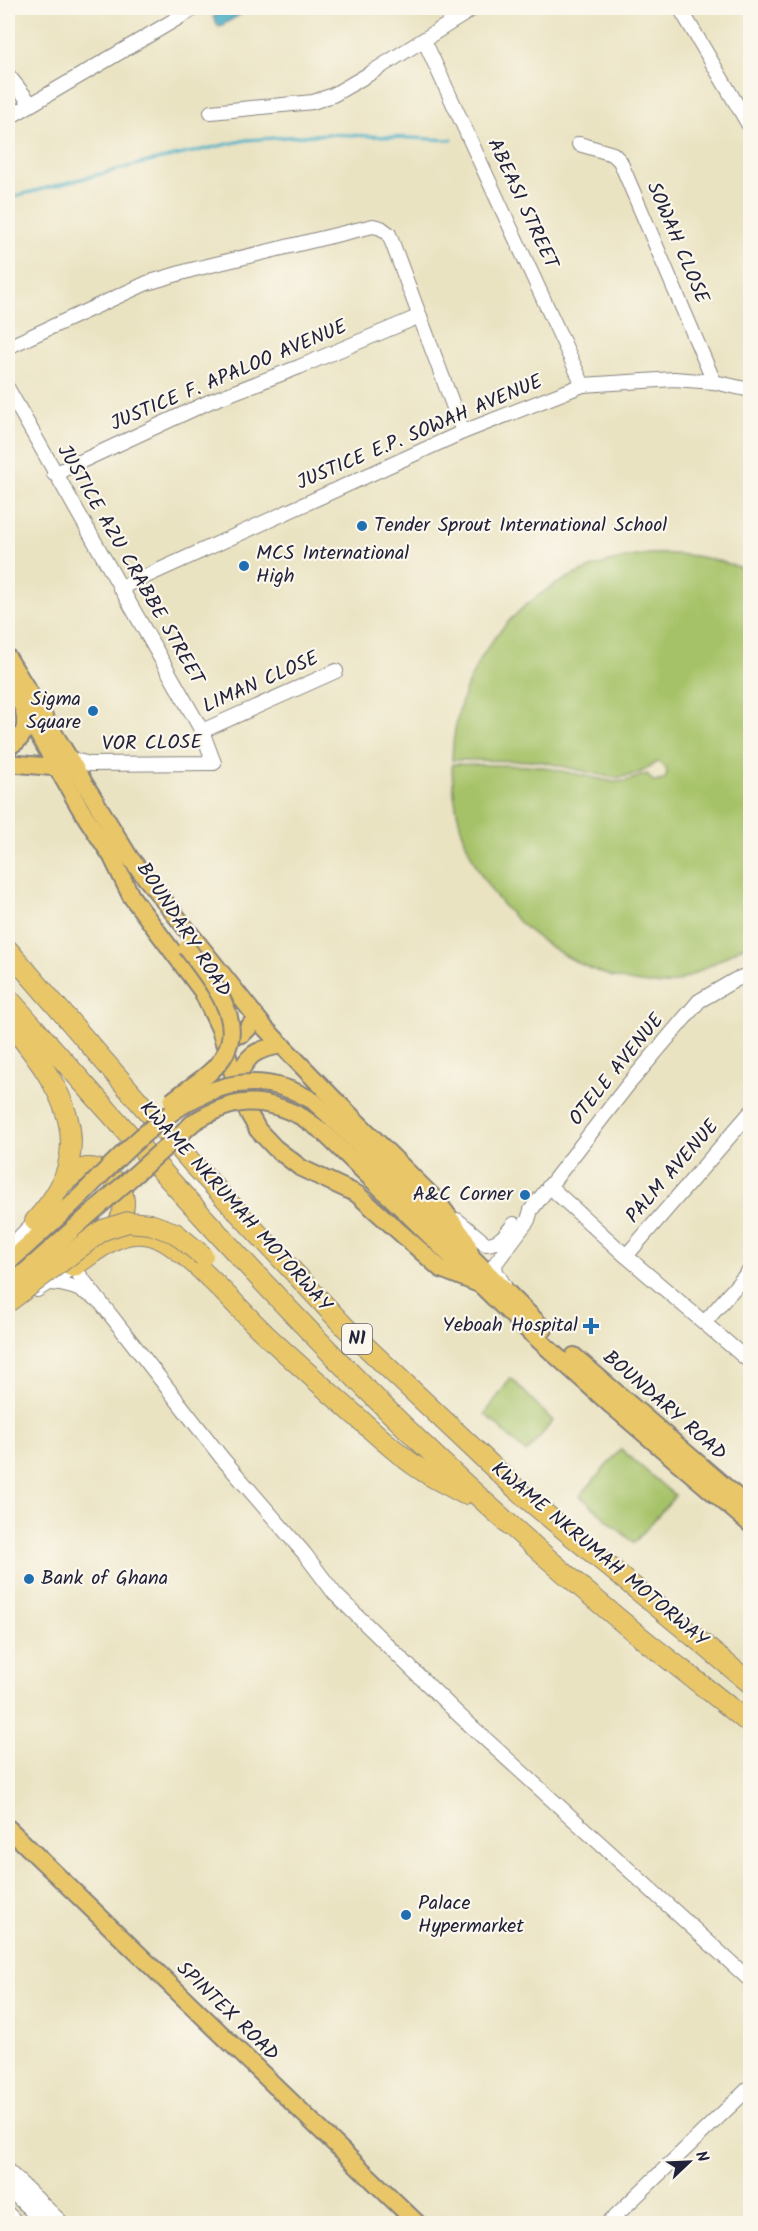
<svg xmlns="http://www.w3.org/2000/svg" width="758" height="2231" viewBox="0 0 758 2231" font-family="Kalam,sans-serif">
  <rect width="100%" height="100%" fill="#fbf7ec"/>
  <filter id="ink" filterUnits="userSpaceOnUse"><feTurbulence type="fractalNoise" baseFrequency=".0167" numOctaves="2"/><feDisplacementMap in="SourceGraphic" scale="12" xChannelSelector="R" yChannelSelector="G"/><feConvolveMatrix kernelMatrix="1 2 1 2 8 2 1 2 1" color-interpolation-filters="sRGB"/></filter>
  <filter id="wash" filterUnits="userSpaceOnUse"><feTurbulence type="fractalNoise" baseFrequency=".008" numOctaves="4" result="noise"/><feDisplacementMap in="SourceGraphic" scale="24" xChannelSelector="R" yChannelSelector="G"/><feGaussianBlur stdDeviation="1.35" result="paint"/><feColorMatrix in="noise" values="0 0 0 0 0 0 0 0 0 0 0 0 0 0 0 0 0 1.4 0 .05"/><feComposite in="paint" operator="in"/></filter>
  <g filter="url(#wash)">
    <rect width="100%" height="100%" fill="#eae3c2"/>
    <g fill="#a6c268" stroke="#647252" stroke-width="1.5">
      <path d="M649 554C685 553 717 557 750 572V942C736 951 683 982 669 984 638 987 604 976 577 962 498 922 453 853 452 764L538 766 614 782 626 781 647 774 654 782 664 780 667 774 666 768 658 762C651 764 650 767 645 770 636 775 624 777 614 778L539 761 452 760C456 647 538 567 649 554Z"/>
      <polygon points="511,1378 553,1421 526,1453 485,1414"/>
      <polygon points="621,1449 675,1496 634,1543 580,1496"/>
    </g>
    <polygon fill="#46afc6" stroke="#346880" stroke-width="1.5" points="229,8 241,8 244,12 219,27 213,17"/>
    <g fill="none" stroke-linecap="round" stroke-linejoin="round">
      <polyline stroke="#46afc6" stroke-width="3" points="8,198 139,164 246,140 329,134 452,140"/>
    </g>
  </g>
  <g filter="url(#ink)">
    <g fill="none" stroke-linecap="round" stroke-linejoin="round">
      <defs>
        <g id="minor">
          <polyline points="680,8 750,127"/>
          <polyline points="424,40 583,385"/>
          <polyline points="8,75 31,104"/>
          <polyline points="211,112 313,102 333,95 369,74 474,8"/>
          <polyline points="8,118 195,8"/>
          <polyline points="579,144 613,154 620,161 714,382"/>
          <polyline points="8,347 147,283 191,270 373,226 381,228 389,234 463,432"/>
          <polyline points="8,389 202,731 214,763 90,764 70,759"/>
          <polyline points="54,474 211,401 299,367 420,316"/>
          <polyline points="120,588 463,432 583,385 674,379 714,382 750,390"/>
          <polyline points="202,731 336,671"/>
          <polyline points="549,1186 626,1256 750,1362"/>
          <path d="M457 1220 486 1244C499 1244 506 1234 514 1224"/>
          <polyline points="8,1249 35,1221"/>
          <polyline points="626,1256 750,1113"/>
          <path d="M50 1283C67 1284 79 1288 95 1298"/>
          <polyline points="504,1285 496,1272 495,1264 528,1220 531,1210 627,1086 699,1001 735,980 750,974"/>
          <polyline points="37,1290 73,1267 222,1458 304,1553 335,1594 459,1715 750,1980"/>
          <polyline points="705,1322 750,1270"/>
          <polyline points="8,2171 63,2224"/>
          <polyline points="8,2188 45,2224"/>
          <polyline points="8,2214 18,2224"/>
          <polyline points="607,2224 750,2087"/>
        </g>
        <g id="major">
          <polyline points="8,658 130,858 265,1028 332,1097 437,1201 466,1240 472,1259"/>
          <polyline points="8,681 80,808 112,857 131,896 202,991 220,1029 240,1098 258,1130 275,1148 301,1168 357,1194 441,1269 479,1284"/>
          <path d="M8 746C25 740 27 727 24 711"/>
          <polyline points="8,763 63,768"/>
          <path d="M220 1029C241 1040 244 1035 256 1017"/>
          <path d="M235 1080C249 1055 252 1050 282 1045"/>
          <polyline points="313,1101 331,1117 544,1329"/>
          <polyline points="302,1117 322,1131 521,1324 612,1406 750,1524"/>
          <polyline points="8,1263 69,1207"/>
          <polyline points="574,1356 750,1508"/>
          <polyline points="8,1828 418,2224"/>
        </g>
        <g id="highway">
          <polyline points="8,950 193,1164 345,1327 526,1498 750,1683"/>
          <path d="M8 998C156 1165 302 1334 466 1485 525 1539 586 1593 648 1643 682 1670 717 1696 750 1724"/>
          <path d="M8 1021C62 1087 104 1147 35 1221"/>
          <path d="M63 1183C70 1177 77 1169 87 1168 106 1167 125 1186 124 1205 123 1217 117 1226 110 1235"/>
          <path d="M73 1267C97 1251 119 1228 150 1235 182 1242 240 1311 266 1335 293 1360 320 1384 347 1408 370 1428 392 1450 417 1467 431 1477 448 1485 464 1494"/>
        </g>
      </defs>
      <use href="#minor" stroke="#86827e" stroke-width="16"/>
      <use href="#major" stroke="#86827e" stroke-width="20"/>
      <use href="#highway" stroke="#86827e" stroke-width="22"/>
      <use href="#minor" stroke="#fff" stroke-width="14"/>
      <use href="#major" stroke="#e9c769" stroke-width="16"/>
      <use href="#highway" stroke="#e9c769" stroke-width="20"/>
      <defs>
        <g id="major-bridge">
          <path d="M172 1101C184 1091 198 1083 209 1073 257 1031 215 987 187 948"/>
          <path d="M69 1207C134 1145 214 1041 313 1101"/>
          <path d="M8 1287 194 1122C233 1098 261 1096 302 1117"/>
        </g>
        <polyline id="highway-bridge" points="8,1302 103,1230 128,1222 150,1224 175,1233 203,1256"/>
      </defs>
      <use href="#major-bridge" stroke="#86827e" stroke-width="20" stroke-linecap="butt"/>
      <use href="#highway-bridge" stroke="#86827e" stroke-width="22" stroke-linecap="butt"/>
      <use href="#major-bridge" stroke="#e9c769" stroke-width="16"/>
      <use href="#highway-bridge" stroke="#e9c769" stroke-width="20"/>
    </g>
  </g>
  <g fill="#1f6fb2" stroke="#fbf7ec" stroke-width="2">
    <circle cx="362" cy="526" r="6"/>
    <circle cx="244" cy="566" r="6"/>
    <circle cx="93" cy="711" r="6"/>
    <circle cx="525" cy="1195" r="6"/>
    <path d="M588 1317h6v6h6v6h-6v6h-6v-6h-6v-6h6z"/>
    <circle cx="29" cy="1579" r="6"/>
    <circle cx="406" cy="1915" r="6"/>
  </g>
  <g text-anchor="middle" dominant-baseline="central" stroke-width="4.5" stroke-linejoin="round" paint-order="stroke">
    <rect fill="#fbf7ec" stroke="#636270" stroke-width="1.5" x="342" y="1324" width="30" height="30" rx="4.5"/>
    <g font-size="18" font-weight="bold" fill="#22223b">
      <text x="357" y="1339">N1</text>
    </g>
    <g font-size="20" fill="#22223b" stroke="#fbf7ec">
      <text transform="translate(522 204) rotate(65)">ABEASI STREET</text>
      <text transform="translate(677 243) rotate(67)">SOWAH CLOSE</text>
      <text transform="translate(229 376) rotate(-23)">JUSTICE F. APALOO AVENUE</text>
      <text transform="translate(420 433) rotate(-23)">JUSTICE E.P. SOWAH AVENUE</text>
      <text transform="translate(130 565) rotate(60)">JUSTICE AZU CRABBE STREET</text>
      <text transform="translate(261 683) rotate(-24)">LIMAN CLOSE</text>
      <text transform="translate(152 744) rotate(-1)">VOR CLOSE</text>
      <text transform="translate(183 930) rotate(57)">BOUNDARY ROAD</text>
      <text transform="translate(617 1070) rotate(-51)">OTELE AVENUE</text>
      <text transform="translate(673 1172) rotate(-49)">PALM AVENUE</text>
      <text transform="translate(235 1207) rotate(48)">KWAME NKRUMAH MOTORWAY</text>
      <text transform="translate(664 1406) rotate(41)">BOUNDARY ROAD</text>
      <text transform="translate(599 1555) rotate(40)">KWAME NKRUMAH MOTORWAY</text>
      <text transform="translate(227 2012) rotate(44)">SPINTEX ROAD</text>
    </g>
    <g font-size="20" fill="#22223b" stroke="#fbf7ec" text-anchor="start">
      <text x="374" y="526">Tender Sprout International School</text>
      <text x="256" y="554">MCS International<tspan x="256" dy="23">High</tspan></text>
      <text x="81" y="700" text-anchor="end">Sigma<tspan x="81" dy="23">Square</tspan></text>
      <text x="513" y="1195" text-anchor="end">A&amp;C Corner</text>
      <text x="578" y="1326" text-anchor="end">Yeboah Hospital</text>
      <text x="41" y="1579">Bank of Ghana</text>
      <text x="418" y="1904">Palace<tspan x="418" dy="23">Hypermarket</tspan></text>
    </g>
  </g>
  <rect width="758" height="2231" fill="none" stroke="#fbf7ec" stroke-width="30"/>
  <g transform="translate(689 2162) rotate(67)" stroke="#fbf7ec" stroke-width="4.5" paint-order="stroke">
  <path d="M0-4.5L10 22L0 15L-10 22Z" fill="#22223b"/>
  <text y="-9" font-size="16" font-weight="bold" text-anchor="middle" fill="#22223b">N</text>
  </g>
</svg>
